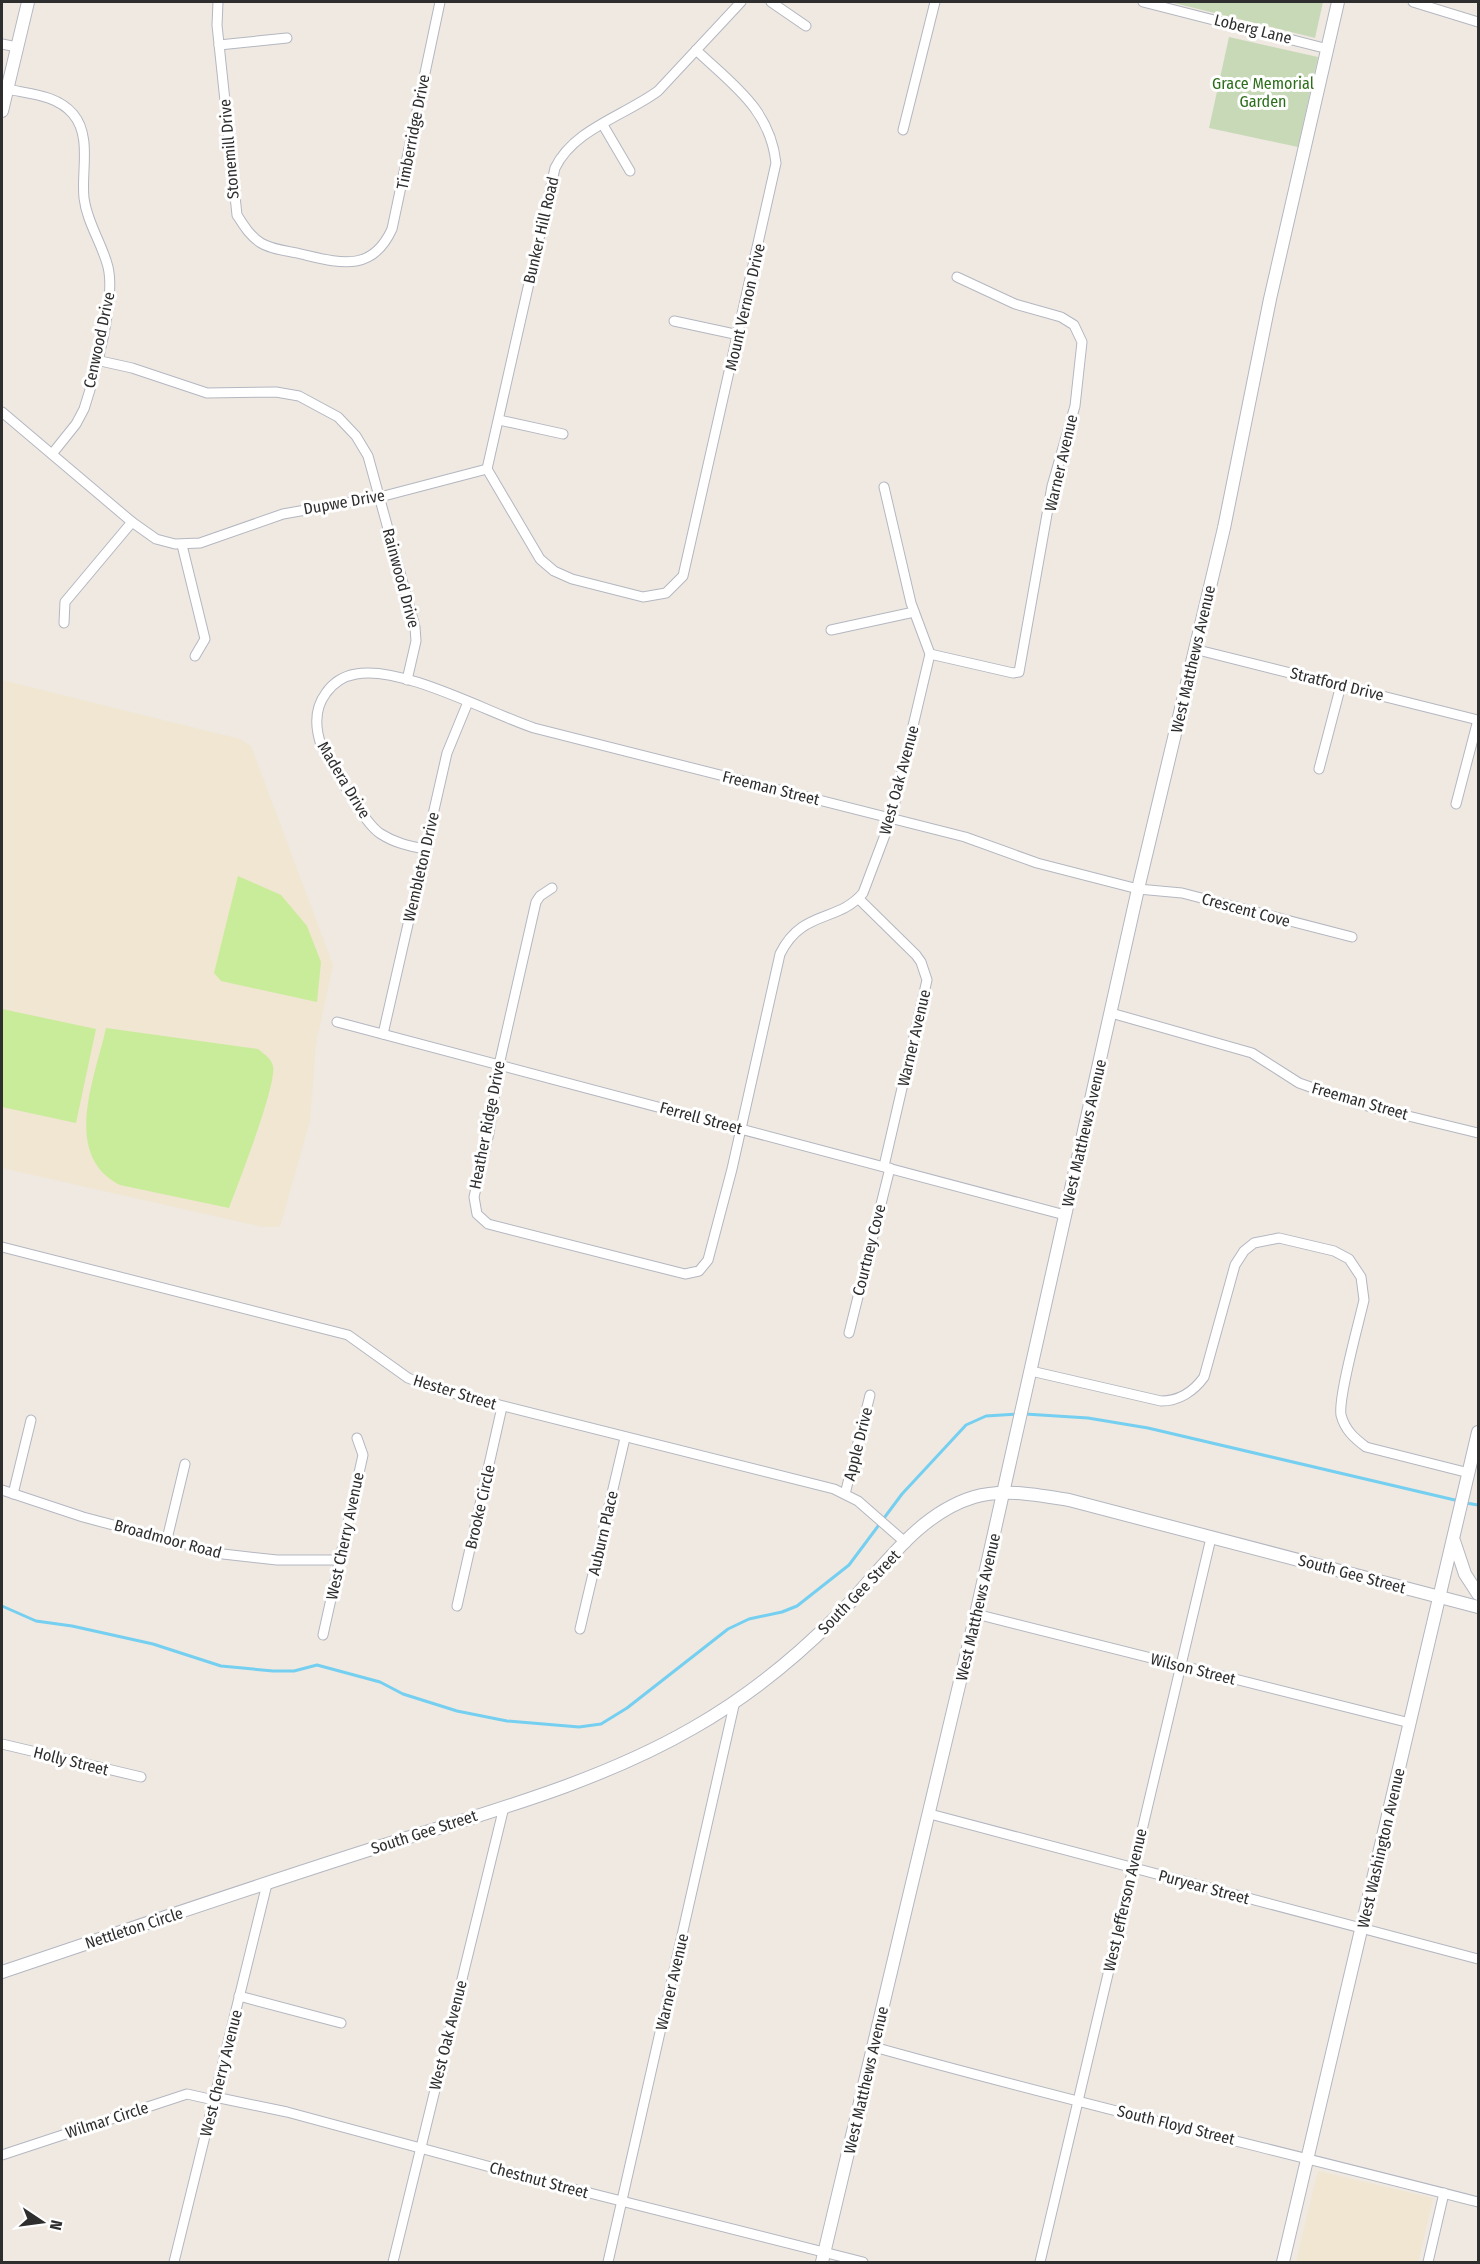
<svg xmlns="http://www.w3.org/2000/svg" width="1480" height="2264" viewBox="0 0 1480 2264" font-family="'Fira Sans Condensed',sans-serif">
  <rect width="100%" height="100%" fill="#efe9e1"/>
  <g fill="#f0e6d1">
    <polygon points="2,680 240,739 251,746 333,965 316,1044 310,1121 280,1227 263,1227 2,1168"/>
    <polygon points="1318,2171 1433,2198 1418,2262 1296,2262"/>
  </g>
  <g fill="#c8d9b8">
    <polygon points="1170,2 1323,2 1315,38"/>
    <polygon points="1229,37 1318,57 1298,147 1209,128"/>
  </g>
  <g fill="#c9ec9a">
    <polygon points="238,876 281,895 307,926 321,962 317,1002 221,981 214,973"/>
    <polygon points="2,1009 96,1029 76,1123 2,1107"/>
    <path d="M106 1028 258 1049C264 1054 271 1058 273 1066 277 1085 238 1184 229 1208L120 1185C61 1155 95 1078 106 1028Z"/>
  </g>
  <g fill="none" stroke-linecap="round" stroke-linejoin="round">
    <g stroke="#75cff0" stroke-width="3">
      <polyline points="1025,1414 1088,1418 1148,1428 1459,1501"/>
      <polyline points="1466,1503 1478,1505"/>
      <polyline points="2,1606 36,1621 72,1626 153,1644 221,1666 273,1671 294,1671 317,1665 380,1682 403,1694 457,1711 507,1721 579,1727 601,1724 627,1708 728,1629 749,1619 782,1612 797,1606 849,1565 902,1494 966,1425 986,1416 1019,1414"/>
    </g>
    <defs>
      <g id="street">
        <path d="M218 2 217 25 237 215C244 226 250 236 261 243 272 250 289 251 301 254 340 263 372 273 392 229L440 2"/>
        <polyline points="771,2 806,26"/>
        <polyline points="1143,2 1328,49"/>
        <polyline points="1413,2 1478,22"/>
        <polyline points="2,44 17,47"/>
        <polyline points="219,45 287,38"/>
        <path d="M7 89C30 94 57 95 73 114 92 136 81 172 84 198 87 223 102 243 108 267 116 301 95 375 84 409L76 424 52 454"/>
        <polyline points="603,125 630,171"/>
        <polyline points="903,130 935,2"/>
        <polyline points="674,321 739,335"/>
        <polyline points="96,360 132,368 207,393 276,392 299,396 338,417 356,436 368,456 415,627 416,641 407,680"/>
        <polyline points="2,412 132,522 156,539 175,544 200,543 283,514 380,497 487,469"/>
        <polyline points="499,420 563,434"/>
        <path d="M487 469 540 559 554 571 572 579 643 597 666 593 683 576 776 163C770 109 733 85 696 50"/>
        <path d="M487 469 555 168C574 129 624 116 658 91L741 2"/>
        <polyline points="182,545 205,639 195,656"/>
        <polyline points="64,623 65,602 132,522"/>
        <polyline points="831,630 914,612"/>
        <polyline points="1194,649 1478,720"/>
        <polyline points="930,654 1013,673 1019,672 1052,486 1075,406 1082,342 1074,325 1061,317 1015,304 957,277"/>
        <polyline points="1319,769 1341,685"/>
        <polyline points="1456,804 1478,720"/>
        <path d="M425 849C409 846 395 843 381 834 362 822 334 766 321 745 315 727 314 709 326 693 333 683 344 676 356 674 401 665 489 713 534 728L965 837 1037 863 1138 889 1182 893 1352 937"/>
        <path d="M552 888 540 896 536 902 499 1065 489 1133 474 1197 477 1214 488 1224 685 1274 699 1271 708 1260 732 1169 780 954C802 909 838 923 863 893L891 819 930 654 911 603 884 487"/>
        <polyline points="859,899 916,955 921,962 927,980 884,1166"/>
        <polyline points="1111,1013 1252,1053 1299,1083 1359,1104 1478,1133"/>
        <polyline points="337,1022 1065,1215"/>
        <polyline points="383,1034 447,753 468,702"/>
        <polyline points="2,1247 348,1335 408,1378 436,1389 834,1489 858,1501 906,1543"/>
        <polyline points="849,1333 890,1168"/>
        <path d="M1031 1371 1161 1401C1179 1401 1194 1391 1204 1377L1235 1265 1244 1251 1254 1243 1279 1238 1334 1251 1349 1259 1361 1277 1364 1300C1359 1322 1338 1397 1341 1415 1345 1430 1354 1438 1366 1447L1469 1473"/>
        <polyline points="2,1490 83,1517 223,1554 277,1560 339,1560"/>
        <polyline points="13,1494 31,1420"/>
        <polyline points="845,1494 870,1395"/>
        <polyline points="167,1539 185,1464"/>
        <polyline points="457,1606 502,1407"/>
        <polyline points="976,1614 1410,1723"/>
        <polyline points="580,1629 625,1438"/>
        <polyline points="323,1635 363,1455 357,1438"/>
        <polyline points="2,1744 141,1777"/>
        <polyline points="930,1814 1478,1959"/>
        <polyline points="239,1996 341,2023"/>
        <path d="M874 2047C1074 2103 1277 2150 1478 2202"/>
        <polyline points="215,2097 287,2112 546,2182 863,2262"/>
        <polyline points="2,2155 187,2094 214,2100"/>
        <polyline points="174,2262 267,1884"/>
        <polyline points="393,2262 504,1807"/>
        <polyline points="608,2262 735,1701"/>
        <polyline points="1040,2262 1211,1538"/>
        <polyline points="1428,2262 1444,2193"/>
      </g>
      <g id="secondary">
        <polyline points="2,111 28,2"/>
        <polyline points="1454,1541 1465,1574 1478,1594"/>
        <path d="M2 1972C127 1930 252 1887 378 1847 484 1813 596 1784 693 1728 744 1699 793 1660 835 1618 878 1576 914 1515 974 1497 1004 1488 1038 1495 1069 1500L1478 1607"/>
        <polyline points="822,2262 976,1614 1138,889 1224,528 1270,299 1338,2"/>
        <polyline points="1283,2262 1478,1432"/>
      </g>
    </defs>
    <use href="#street" stroke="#b4b7c1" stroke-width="11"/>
    <use href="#secondary" stroke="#b4b7c1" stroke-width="14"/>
    <use href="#street" stroke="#fff" stroke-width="9"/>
    <use href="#secondary" stroke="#fff" stroke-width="12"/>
  </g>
  <g text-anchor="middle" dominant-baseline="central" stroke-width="6" stroke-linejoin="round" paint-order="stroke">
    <g font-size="16" fill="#2e2e2e" stroke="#fff">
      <text transform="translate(1253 29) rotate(14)">Loberg Lane</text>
      <text transform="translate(413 132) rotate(-79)">Timberridge Drive</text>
      <text transform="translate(229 149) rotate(-95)">Stonemill Drive</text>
      <text transform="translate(541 230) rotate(-77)">Bunker Hill Road</text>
      <text transform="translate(745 307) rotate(-77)">Mount Vernon Drive</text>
      <text transform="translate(99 340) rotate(-78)">Cenwood Drive</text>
      <text transform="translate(1061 463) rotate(-77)">Warner Avenue</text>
      <text transform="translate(344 502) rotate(-10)">Dupwe Drive</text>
      <text transform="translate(401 578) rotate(75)">Rainwood Drive</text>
      <text transform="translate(1193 659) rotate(-77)">West Matthews Avenue</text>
      <text transform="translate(1337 684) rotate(14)">Stratford Drive</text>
      <text transform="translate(344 780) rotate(59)">Madera Drive</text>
      <text transform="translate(899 780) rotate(-75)">West Oak Avenue</text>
      <text transform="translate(771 788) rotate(14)">Freeman Street</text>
      <text transform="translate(421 867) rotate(-77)">Wembleton Drive</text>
      <text transform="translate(1246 910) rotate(15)">Crescent Cove</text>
      <text transform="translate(914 1038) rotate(-77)">Warner Avenue</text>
      <text transform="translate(1360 1101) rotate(16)">Freeman Street</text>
      <text transform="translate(701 1118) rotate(15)">Ferrell Street</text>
      <text transform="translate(487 1125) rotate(-79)">Heather Ridge Drive</text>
      <text transform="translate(1084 1133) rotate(-77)">West Matthews Avenue</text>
      <text transform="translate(869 1250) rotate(-76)">Courtney Cove</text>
      <text transform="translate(455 1392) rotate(17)">Hester Street</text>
      <text transform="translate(858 1444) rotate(-76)">Apple Drive</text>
      <text transform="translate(480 1507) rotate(-77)">Brooke Circle</text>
      <text transform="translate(603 1533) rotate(-77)">Auburn Place</text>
      <text transform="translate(345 1536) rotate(-78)">West Cherry Avenue</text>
      <text transform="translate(168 1539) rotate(15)">Broadmoor Road</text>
      <text transform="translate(1352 1574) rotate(15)">South Gee Street</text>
      <text transform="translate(859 1592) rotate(-46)">South Gee Street</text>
      <text transform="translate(978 1607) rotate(-77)">West Matthews Avenue</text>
      <text transform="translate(1193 1669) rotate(14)">Wilson Street</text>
      <text transform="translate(71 1761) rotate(14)">Holly Street</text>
      <text transform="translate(424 1832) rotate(-18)">South Gee Street</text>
      <text transform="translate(1381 1848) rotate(-77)">West Washington Avenue</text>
      <text transform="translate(1204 1887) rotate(15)">Puryear Street</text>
      <text transform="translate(1125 1900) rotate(-77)">West Jefferson Avenue</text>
      <text transform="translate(134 1928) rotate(-18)">Nettleton Circle</text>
      <text transform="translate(672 1982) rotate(-77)">Warner Avenue</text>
      <text transform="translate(448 2035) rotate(-76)">West Oak Avenue</text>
      <text transform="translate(221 2073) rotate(-76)">West Cherry Avenue</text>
      <text transform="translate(866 2080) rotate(-77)">West Matthews Avenue</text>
      <text transform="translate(107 2120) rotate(-18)">Wilmar Circle</text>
      <text transform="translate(1176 2125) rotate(14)">South Floyd Street</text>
      <text transform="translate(539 2180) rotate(15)">Chestnut Street</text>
    </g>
    <g font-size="16" fill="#2c6e1b" stroke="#fff">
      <text x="1263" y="83">Grace Memorial<tspan x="1263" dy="18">Garden</tspan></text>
    </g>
  </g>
  <rect width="1480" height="2264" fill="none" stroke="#2e2e2e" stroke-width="6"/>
  <g transform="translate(42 2222) rotate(103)" stroke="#ffffff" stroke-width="4.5" paint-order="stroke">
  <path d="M0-4.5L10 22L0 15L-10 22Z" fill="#2e2e2e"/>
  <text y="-9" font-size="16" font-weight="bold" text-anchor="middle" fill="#2e2e2e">N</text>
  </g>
</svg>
